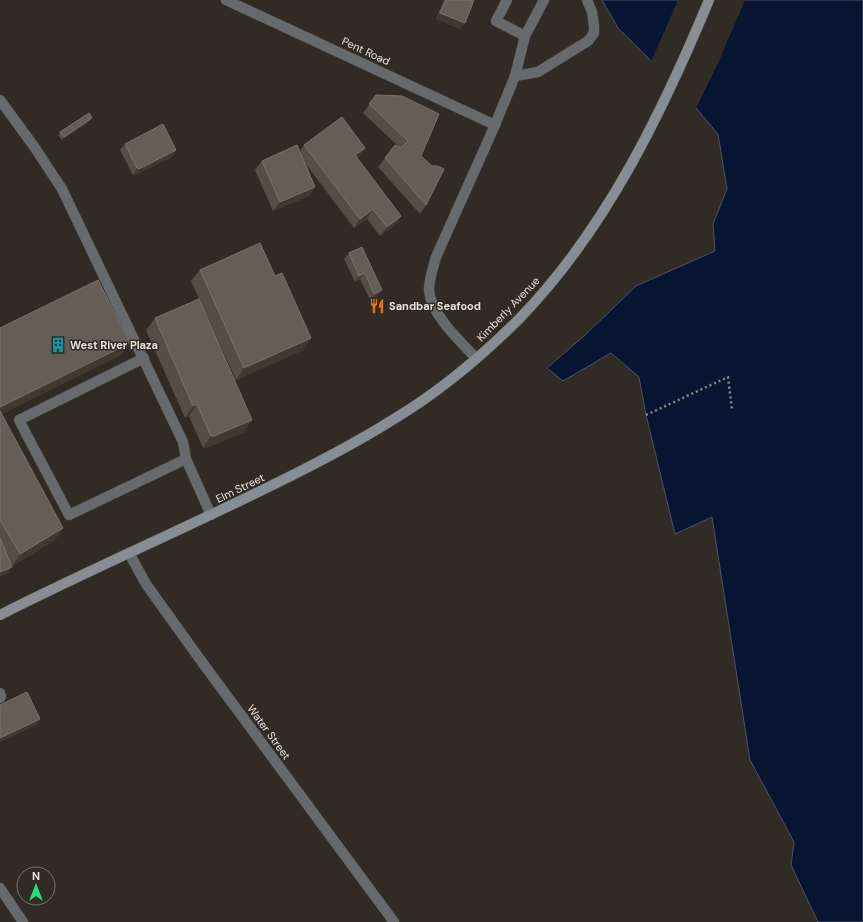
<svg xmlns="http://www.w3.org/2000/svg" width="863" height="922" viewBox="0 0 863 922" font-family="'DM Sans',sans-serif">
  <rect width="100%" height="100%" fill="#302b24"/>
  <polygon fill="#081532" stroke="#4b5266" points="602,0 863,0 863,922 818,922 791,865 794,842 750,760 712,517 675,534 646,415 639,377 611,353 563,381 547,368 584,336 636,286 715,251 713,224 727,189 718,134 685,95 618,28"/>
  <polygon fill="#302b24" points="678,0 745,0 719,61 695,110 650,64"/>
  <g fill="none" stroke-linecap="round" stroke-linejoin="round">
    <defs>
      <g id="service">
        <polyline points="507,0 496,21 525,36"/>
        <polyline points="0,100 33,145 62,189 183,442 186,459 211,515"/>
        <polyline points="144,358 19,420 69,515 186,459"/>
        <polyline points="0,693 1,696 0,698"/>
      </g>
      <g id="minor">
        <polyline points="226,0 495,125"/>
        <polyline points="515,76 538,72 588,41 594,33 594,26 592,12 587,0"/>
        <path d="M476 358C460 341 431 315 429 290 429 279 433 268 436 257L495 125 515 76 525 36 544 0"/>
        <polyline points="129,553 146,584 199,658 394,922"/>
      </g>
      <polyline id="tertiary" points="0,888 23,922"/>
      <path id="secondary" d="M0 615C83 573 168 536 252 495 300 472 348 448 394 419 439 392 483 355 520 318 606 229 662 113 709 0"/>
    </defs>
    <use href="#service" stroke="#4d4842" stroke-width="11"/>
    <use href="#minor" stroke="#4d4842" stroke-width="11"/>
    <use href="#tertiary" stroke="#4d4842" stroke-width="11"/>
    <use href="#secondary" stroke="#4d4842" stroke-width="11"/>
    <polyline stroke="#8d8983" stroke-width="2.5" stroke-dasharray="2 3" stroke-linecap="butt" points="646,415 728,377 732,410"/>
    <use href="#service" stroke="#676a6d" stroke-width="10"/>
    <use href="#minor" stroke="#676a6d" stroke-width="10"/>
    <use href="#tertiary" stroke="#676a6d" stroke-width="10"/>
    <use href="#secondary" stroke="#878d92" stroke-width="10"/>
  </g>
  <g fill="#544e46">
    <polygon points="444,0 474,0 460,29 436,19"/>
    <polygon points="376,95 421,156 426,205 420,214 378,167 385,158 398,146 363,113"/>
    <polygon points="90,121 62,140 58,135 60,132"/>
    <polygon points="125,144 176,150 172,157 135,175 133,175 120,150"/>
    <polygon points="304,145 365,148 359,157 357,158 401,216 395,225 380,236 367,219 354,228 305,163 315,187 309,196 273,211 255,170 262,161 300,152"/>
    <polygon points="362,247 378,296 370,300 360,279 355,282 344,259 349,253"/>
    <polygon points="200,270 275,276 311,338 303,350 236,380 191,281"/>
    <polygon points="155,318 244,432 206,448 203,448 189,416 185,418 146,330"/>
    <polygon points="0,328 121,355 2,414 55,540 12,566 8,573 0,576"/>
  </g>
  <g fill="#3f3932">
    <polygon points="440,13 465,23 460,29 436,19"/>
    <polygon points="92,118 90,121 62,140 64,137"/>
    <polygon points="365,148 359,157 349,164 355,155"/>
    <polygon points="176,150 172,157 135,175 133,175 137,168"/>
    <polygon points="315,187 309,196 273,211 280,202"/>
    <polygon points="373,209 367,219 354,228 360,219"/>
    <polygon points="401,216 395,225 380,236 387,227"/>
    <polygon points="365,273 360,279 355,282 359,276"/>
    <polygon points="382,290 378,296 370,300 374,294"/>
    <polygon points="311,338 303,350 236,380 244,368"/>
    <polygon points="130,343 121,355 0,415 0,407"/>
    <polygon points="197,404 189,416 185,418 193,406"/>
    <polygon points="252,420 244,432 206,448 203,448 211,436"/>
    <polygon points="63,528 55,540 12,566 20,554"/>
    <polygon points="12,567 8,573 0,576 0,572"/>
    <polygon points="40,719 36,725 0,742 0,738"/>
  </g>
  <g fill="#645e57" stroke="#78736c">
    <polygon points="446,0 474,0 465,23 440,13"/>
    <polygon points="376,95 402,96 439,114 421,156 432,166 438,166 444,169 426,205 385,158 395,145 401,148 408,141 369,104"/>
    <polygon points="89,113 92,118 64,137 60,132"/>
    <polygon points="342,117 365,148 355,155 401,216 387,227 373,209 360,219 304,145"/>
    <polygon points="163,124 176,150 139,169 137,168 125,144"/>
    <polygon points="297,145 315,187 280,202 262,161"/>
    <polygon points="260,243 275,276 282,273 311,338 244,368 200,270"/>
    <polygon points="362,247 382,290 374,294 365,273 359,276 349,253"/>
    <polygon points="98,280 130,343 0,407 0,328"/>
    <polygon points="199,299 252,420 214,436 211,436 197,404 193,406 155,318"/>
    <polygon points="0,411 63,528 20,554 0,520"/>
    <polygon points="0,538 12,567 0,572"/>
    <polygon points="27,692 40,719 0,738 0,705"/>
  </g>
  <defs>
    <symbol id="restaurant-bare" viewBox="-9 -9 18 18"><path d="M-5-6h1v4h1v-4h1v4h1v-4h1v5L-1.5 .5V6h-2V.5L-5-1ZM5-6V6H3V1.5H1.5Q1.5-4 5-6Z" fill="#e8710a" stroke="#302b24" stroke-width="2.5" paint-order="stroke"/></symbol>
    <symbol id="building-bare" viewBox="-9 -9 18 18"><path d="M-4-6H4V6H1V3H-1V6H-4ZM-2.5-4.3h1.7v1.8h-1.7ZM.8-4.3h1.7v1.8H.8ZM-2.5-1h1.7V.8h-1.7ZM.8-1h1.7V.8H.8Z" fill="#0f9aa8" stroke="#302b24" stroke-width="2.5" paint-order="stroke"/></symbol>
  </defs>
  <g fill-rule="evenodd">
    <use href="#restaurant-bare" x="366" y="295" width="22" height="22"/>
    <use href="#building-bare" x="47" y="334" width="22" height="22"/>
  </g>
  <g text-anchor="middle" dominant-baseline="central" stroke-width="3" stroke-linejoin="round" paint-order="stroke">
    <g font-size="11" fill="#e6e2de" stroke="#302b24">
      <text transform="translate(366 51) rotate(25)">Pent Road</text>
      <text transform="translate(508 309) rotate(-46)">Kimberly Avenue</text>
      <text transform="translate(240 488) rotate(-26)">Elm Street</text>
      <text transform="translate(269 732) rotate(54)">Water Street</text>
    </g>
    <g font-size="11" font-weight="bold" fill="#e6e2de" stroke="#302b24" text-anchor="start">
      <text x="389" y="306">Sandbar Seafood</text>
      <text x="70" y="345">West River Plaza</text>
    </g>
  </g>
  <g transform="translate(36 886)"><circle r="19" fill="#302b24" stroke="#79746e"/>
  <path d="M0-3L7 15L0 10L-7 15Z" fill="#2fd883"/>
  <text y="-6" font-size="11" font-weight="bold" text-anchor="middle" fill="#e6e2de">N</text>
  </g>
</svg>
